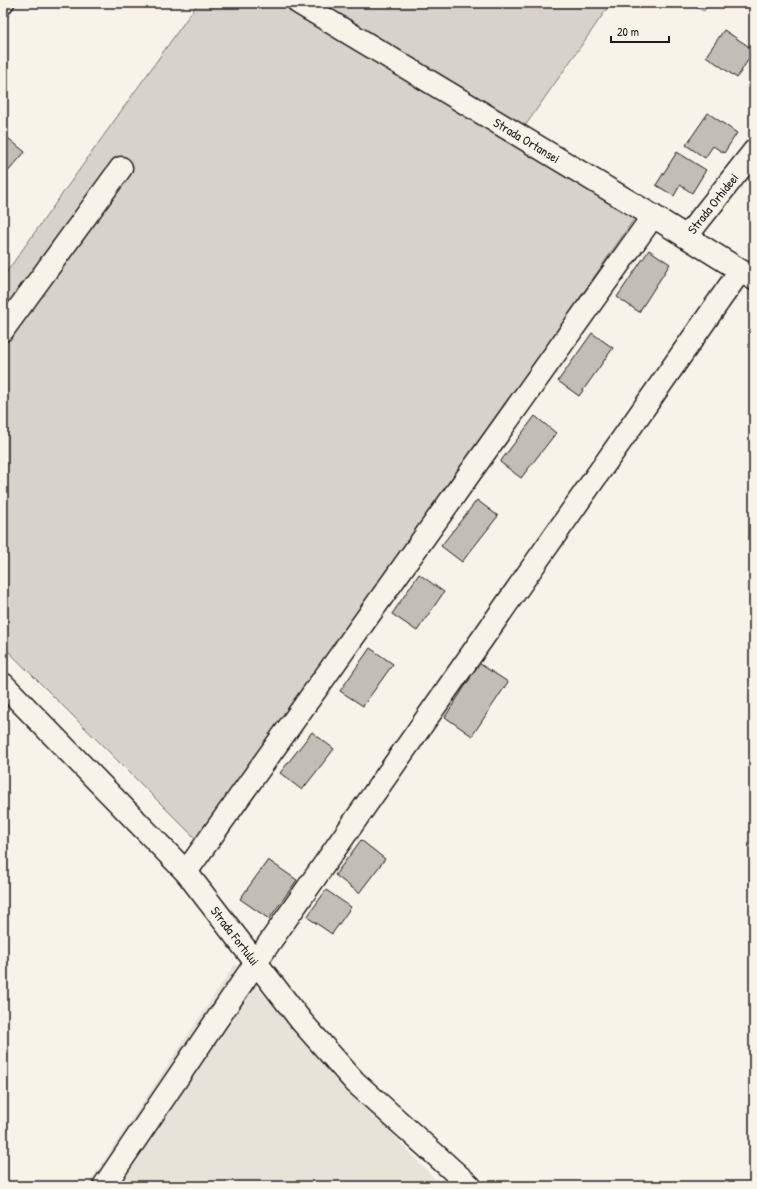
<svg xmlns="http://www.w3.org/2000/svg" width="757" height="1189" viewBox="0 0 757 1189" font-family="'Patrick Hand',sans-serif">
  <rect width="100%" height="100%" fill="#f7f3e8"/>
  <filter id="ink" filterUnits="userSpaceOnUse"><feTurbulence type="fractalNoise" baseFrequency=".025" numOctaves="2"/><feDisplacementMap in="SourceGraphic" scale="8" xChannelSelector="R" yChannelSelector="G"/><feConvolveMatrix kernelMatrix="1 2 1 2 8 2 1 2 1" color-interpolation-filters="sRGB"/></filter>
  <g filter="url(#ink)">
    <g fill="#e6e3d9">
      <polygon points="235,964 441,1186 87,1186"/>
      <polygon points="3,1176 19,1186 3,1186"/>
    </g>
    <g fill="#d7d3cb" stroke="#7a7874">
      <polygon points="198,3 611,3 525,126 645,203 203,846 3,646 3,277"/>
      <polygon points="687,3 709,3 704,11"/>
    </g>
    <g fill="#c0beb5" stroke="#1c1c1c">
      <polygon points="724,30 754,50 737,78 706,56"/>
      <polygon points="708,113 737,133 724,153 713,146 705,158 686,145"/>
      <polygon points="3,134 25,152 5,175 3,173"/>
      <polygon points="677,152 706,170 692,193 680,185 674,196 656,185"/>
      <polygon points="649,250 670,264 639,312 617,297"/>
      <polygon points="592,333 613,348 579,396 558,381"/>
      <polygon points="535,416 556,433 521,478 500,462"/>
      <polygon points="477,500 498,516 462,562 441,546"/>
      <polygon points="419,574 444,592 417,631 392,614"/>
      <polygon points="370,648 393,664 363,706 340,691"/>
      <polygon points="477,662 508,682 472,736 445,717 471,677 468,675"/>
      <polygon points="312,732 334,749 302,790 280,773"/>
      <polygon points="361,840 385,859 359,893 335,875"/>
      <polygon points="268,860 297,880 269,919 240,899"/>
      <polygon points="326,890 351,907 332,934 307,917"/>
    </g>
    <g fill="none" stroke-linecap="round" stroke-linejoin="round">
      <defs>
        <polyline id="lane" points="3,11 9,3"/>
        <g id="street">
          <path id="s1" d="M299 3 653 216 754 279"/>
          <path id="s2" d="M686 237 754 151"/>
          <polyline points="3,330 121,168"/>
          <path id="s3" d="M3 684 186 872 302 1022 355 1082 470 1186"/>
          <polyline points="186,872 653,216"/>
          <polyline points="104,1186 265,949 740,271"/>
        </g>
      </defs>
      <use href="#lane" stroke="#1c1c1c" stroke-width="14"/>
      <use href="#street" stroke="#1c1c1c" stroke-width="25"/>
      <use href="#lane" stroke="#f7f3e8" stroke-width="11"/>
      <use href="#street" stroke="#f7f3e8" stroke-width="22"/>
    </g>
  </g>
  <g text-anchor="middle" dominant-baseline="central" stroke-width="3" stroke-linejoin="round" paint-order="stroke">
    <g font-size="13" fill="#1c1c1c" stroke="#f7f3e8">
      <text stroke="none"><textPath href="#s1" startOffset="266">Strada Ortansei</textPath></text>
      <text stroke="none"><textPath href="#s2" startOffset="43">Strada Orhideei</textPath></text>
      <text stroke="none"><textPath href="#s3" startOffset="343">Strada Fortului</textPath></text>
    </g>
  </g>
  <rect width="757" height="1189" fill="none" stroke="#f7f3e8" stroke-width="16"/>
  <rect x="8" y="8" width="741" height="1173" fill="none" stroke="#1c1c1c" stroke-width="1.5" filter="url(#ink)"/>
  <path d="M611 36v6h58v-6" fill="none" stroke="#1c1c1c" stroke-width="2"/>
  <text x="617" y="36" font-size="12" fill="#1c1c1c" stroke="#f7f3e8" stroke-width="3" paint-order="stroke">20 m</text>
</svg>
